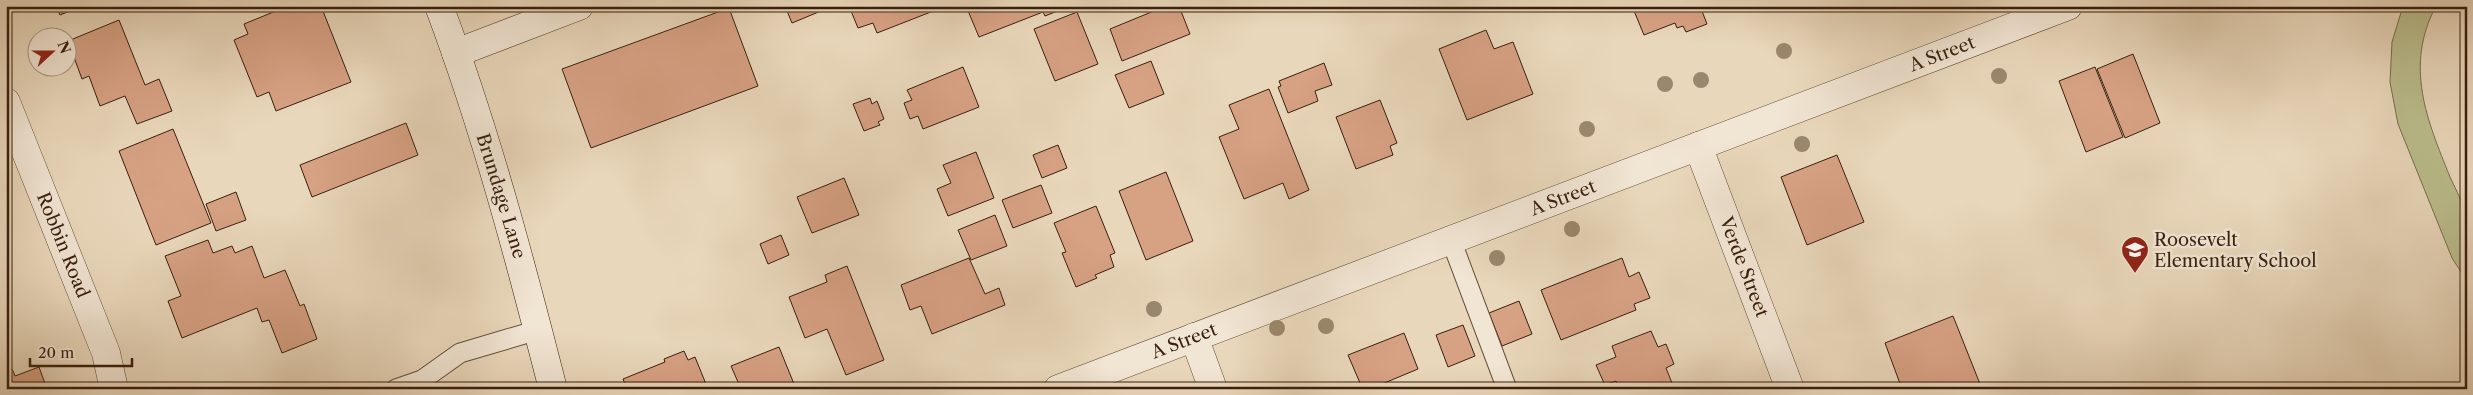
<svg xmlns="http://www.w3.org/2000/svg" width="2473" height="395" viewBox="0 0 2473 395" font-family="'Libre Caslon Text',serif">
  <rect width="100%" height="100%" fill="#e9d7bb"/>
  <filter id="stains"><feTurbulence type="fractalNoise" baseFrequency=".004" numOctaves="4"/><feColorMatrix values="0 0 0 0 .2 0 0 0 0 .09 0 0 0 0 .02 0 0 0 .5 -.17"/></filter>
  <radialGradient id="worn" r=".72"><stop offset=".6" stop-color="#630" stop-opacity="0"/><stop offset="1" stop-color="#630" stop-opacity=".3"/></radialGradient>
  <path fill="#bbbd8d" stroke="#7a6e4d" d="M2403 6H2436C2404 66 2427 120 2450 177 2456 190 2465 206 2467 220 2469 239 2467 261 2467 281L2452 258 2398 124 2390 82 2392 42Z"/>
  <g fill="#d7a184" stroke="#391f0d">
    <polygon points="56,6 82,6 60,15"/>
    <polygon points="288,6 321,6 351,82 276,111 269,92 257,97 234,40 248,34 244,24"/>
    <polygon points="785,6 833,6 792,23"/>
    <polygon points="849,6 940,6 941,8 877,33 873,23 858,28"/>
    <polygon points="966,6 1070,6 1045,16 1043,12 979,37"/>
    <polygon points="1166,6 1179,6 1190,34 1122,61 1110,29"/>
    <polygon points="1247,6 1263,6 1249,12"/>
    <polygon points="1632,6 1700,6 1707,24 1686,32 1683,26 1677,28 1675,23 1644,35"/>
    <polygon points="729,8 758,86 591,148 562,69"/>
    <polygon points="1077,12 1098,64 1055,81 1034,29"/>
    <polygon points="119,20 145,85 159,79 172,111 137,124 125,96 100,106 89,76 82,79 68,41"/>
    <polygon points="1486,30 1494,49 1513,42 1533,94 1467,120 1439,49"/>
    <polygon points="2133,54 2160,123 2125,138 2097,69"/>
    <polygon points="1151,61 1164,94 1129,108 1115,75"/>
    <polygon points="1324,63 1332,85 1315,91 1318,101 1288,113 1278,87 1281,86 1279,81"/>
    <polygon points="963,67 979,107 923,129 918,116 910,119 904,103 912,100 907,90"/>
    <polygon points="2095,67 2123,137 2086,152 2059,81"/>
    <polygon points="1269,89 1309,190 1289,199 1283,183 1244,199 1219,137 1239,129 1229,105"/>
    <polygon points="870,98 872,104 877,101 884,119 878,122 880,125 864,131 853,104"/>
    <polygon points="1380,100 1397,143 1390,146 1393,155 1356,169 1336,117"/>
    <polygon points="406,123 418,155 312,197 300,165"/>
    <polygon points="173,129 211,223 156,245 119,151"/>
    <polygon points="1058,145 1067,168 1042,178 1033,155"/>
    <polygon points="976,152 994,198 948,216 937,189 951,183 943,165"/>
    <polygon points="1837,155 1864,222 1807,245 1781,177"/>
    <polygon points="1166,172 1193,241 1146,260 1119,191"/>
    <polygon points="844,178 859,215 812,233 797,197"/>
    <polygon points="1041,185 1052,213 1013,228 1002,200"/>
    <polygon points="236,192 246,220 216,231 206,204"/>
    <polygon points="1096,206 1115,253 1110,255 1114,267 1095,275 1097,278 1076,287 1062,253 1066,252 1054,223"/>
    <polygon points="995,215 1007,246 971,260 958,230"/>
    <polygon points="781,235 789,255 768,264 760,244"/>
    <polygon points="208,240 213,253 232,246 235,253 252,246 264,278 285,270 300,306 304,304 317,339 282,353 269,320 262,322 257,308 182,338 168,301 181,296 165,256"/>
    <polygon points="969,258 985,294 999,288 1005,305 932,334 921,306 910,310 901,285"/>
    <polygon points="1622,258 1629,277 1639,272 1650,298 1634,304 1636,310 1561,340 1541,290"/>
    <polygon points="847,266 884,360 846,375 827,329 805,338 789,297 827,282 825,275"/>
    <polygon points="1519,301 1532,334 1502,346 1489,313"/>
    <polygon points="1953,316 1982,389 1902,389 1885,343"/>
    <polygon points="1463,325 1475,356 1448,367 1436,335"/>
    <polygon points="1651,331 1658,347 1666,344 1674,364 1666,368 1672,383 1658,389 1619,389 1616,381 1604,385 1605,389 1590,389 1604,383 1596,365 1616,357 1612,346"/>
    <polygon points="1404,333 1418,369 1382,384 1383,389 1344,389 1360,383 1348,355"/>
    <polygon points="779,347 794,384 782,389 741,389 731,366"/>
    <polygon points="684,351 688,360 695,357 708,389 627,389 623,379 665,362 664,359"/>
    <polygon points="6,353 15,376 39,367 47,389 6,389"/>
  </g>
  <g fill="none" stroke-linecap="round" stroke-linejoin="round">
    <defs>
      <g id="service">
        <polyline points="1451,240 1507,389"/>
        <polyline points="396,389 422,380 460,353 538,330"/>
      </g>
      <g id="minor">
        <polyline points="456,53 579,6"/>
        <polyline points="6,102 106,353 114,389"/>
        <polyline points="1698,146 1790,389"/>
        <polyline points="1194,337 1213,389"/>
      </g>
      <polyline id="tertiary" points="1058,389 2068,6"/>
      <path id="secondary" d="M439 6C486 131 520 260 553 389"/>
    </defs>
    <use href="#service" stroke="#654d38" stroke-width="21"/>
    <use href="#minor" stroke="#654d38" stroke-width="29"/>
    <use href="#tertiary" stroke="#654d38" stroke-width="29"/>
    <use href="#secondary" stroke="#391f0d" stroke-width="29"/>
    <use href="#service" stroke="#f1e5d3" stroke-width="19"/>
    <use href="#minor" stroke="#f1e5d3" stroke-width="28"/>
    <use href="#tertiary" stroke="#f1e5d3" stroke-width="28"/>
    <use href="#secondary" stroke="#f1e5d3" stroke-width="28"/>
  </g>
  <g fill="#9a876d">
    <circle cx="1784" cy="51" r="8"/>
    <circle cx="1999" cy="76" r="8"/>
    <circle cx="1701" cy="80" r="8"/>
    <circle cx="1665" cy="84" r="8"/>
    <circle cx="1587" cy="129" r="8"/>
    <circle cx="1802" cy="144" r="8"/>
    <circle cx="1572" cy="229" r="8"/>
    <circle cx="1497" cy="258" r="8"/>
    <circle cx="1154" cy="309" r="8"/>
    <circle cx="1326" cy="326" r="8"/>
    <circle cx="1277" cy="328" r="8"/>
  </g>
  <defs>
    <symbol id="school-pin" viewBox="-11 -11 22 30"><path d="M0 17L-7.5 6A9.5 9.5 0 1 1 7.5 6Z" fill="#8f2418" stroke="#f1e5d3"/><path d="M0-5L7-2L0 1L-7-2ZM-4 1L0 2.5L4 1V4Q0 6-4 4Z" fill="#fff"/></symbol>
  </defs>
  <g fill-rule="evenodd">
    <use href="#school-pin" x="2119" y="234" width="32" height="43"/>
  </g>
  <g text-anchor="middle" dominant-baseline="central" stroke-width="5" stroke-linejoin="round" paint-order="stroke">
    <g font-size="18" fill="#391f0d" stroke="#f1e5d3">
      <text transform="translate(1942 54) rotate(-21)">A Street</text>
      <text transform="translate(501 196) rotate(73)">Brundage Lane</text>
      <text transform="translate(1563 198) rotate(-21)">A Street</text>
      <text transform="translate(63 245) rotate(68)">Robbin Road</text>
      <text transform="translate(1744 267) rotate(69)">Verde Street</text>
      <text transform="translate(1184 341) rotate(-21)">A Street</text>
    </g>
    <g font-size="18" fill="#391f0d" stroke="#f1e5d3" text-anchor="start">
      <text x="2154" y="240">Roosevelt<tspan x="2154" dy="21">Elementary School</tspan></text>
    </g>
  </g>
  <rect width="2473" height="395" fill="none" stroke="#e9d7bb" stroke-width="25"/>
  <rect x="8" y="8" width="2458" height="380" fill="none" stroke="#391f0d" stroke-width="2.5"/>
  <rect x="12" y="12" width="2448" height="370" fill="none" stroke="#391f0d"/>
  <g transform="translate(52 52) rotate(69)"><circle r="24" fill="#f1e5d3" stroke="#a79684"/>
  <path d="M0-4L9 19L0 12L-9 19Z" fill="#8f2418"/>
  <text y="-8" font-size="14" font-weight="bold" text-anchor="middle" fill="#391f0d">N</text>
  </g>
  <path d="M30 358v8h102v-8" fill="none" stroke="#391f0d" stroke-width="2.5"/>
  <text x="38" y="358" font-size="15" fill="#391f0d" stroke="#f1e5d3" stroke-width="4" paint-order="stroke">20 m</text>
  <rect width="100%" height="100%" filter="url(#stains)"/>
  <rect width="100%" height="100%" fill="url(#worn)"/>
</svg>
